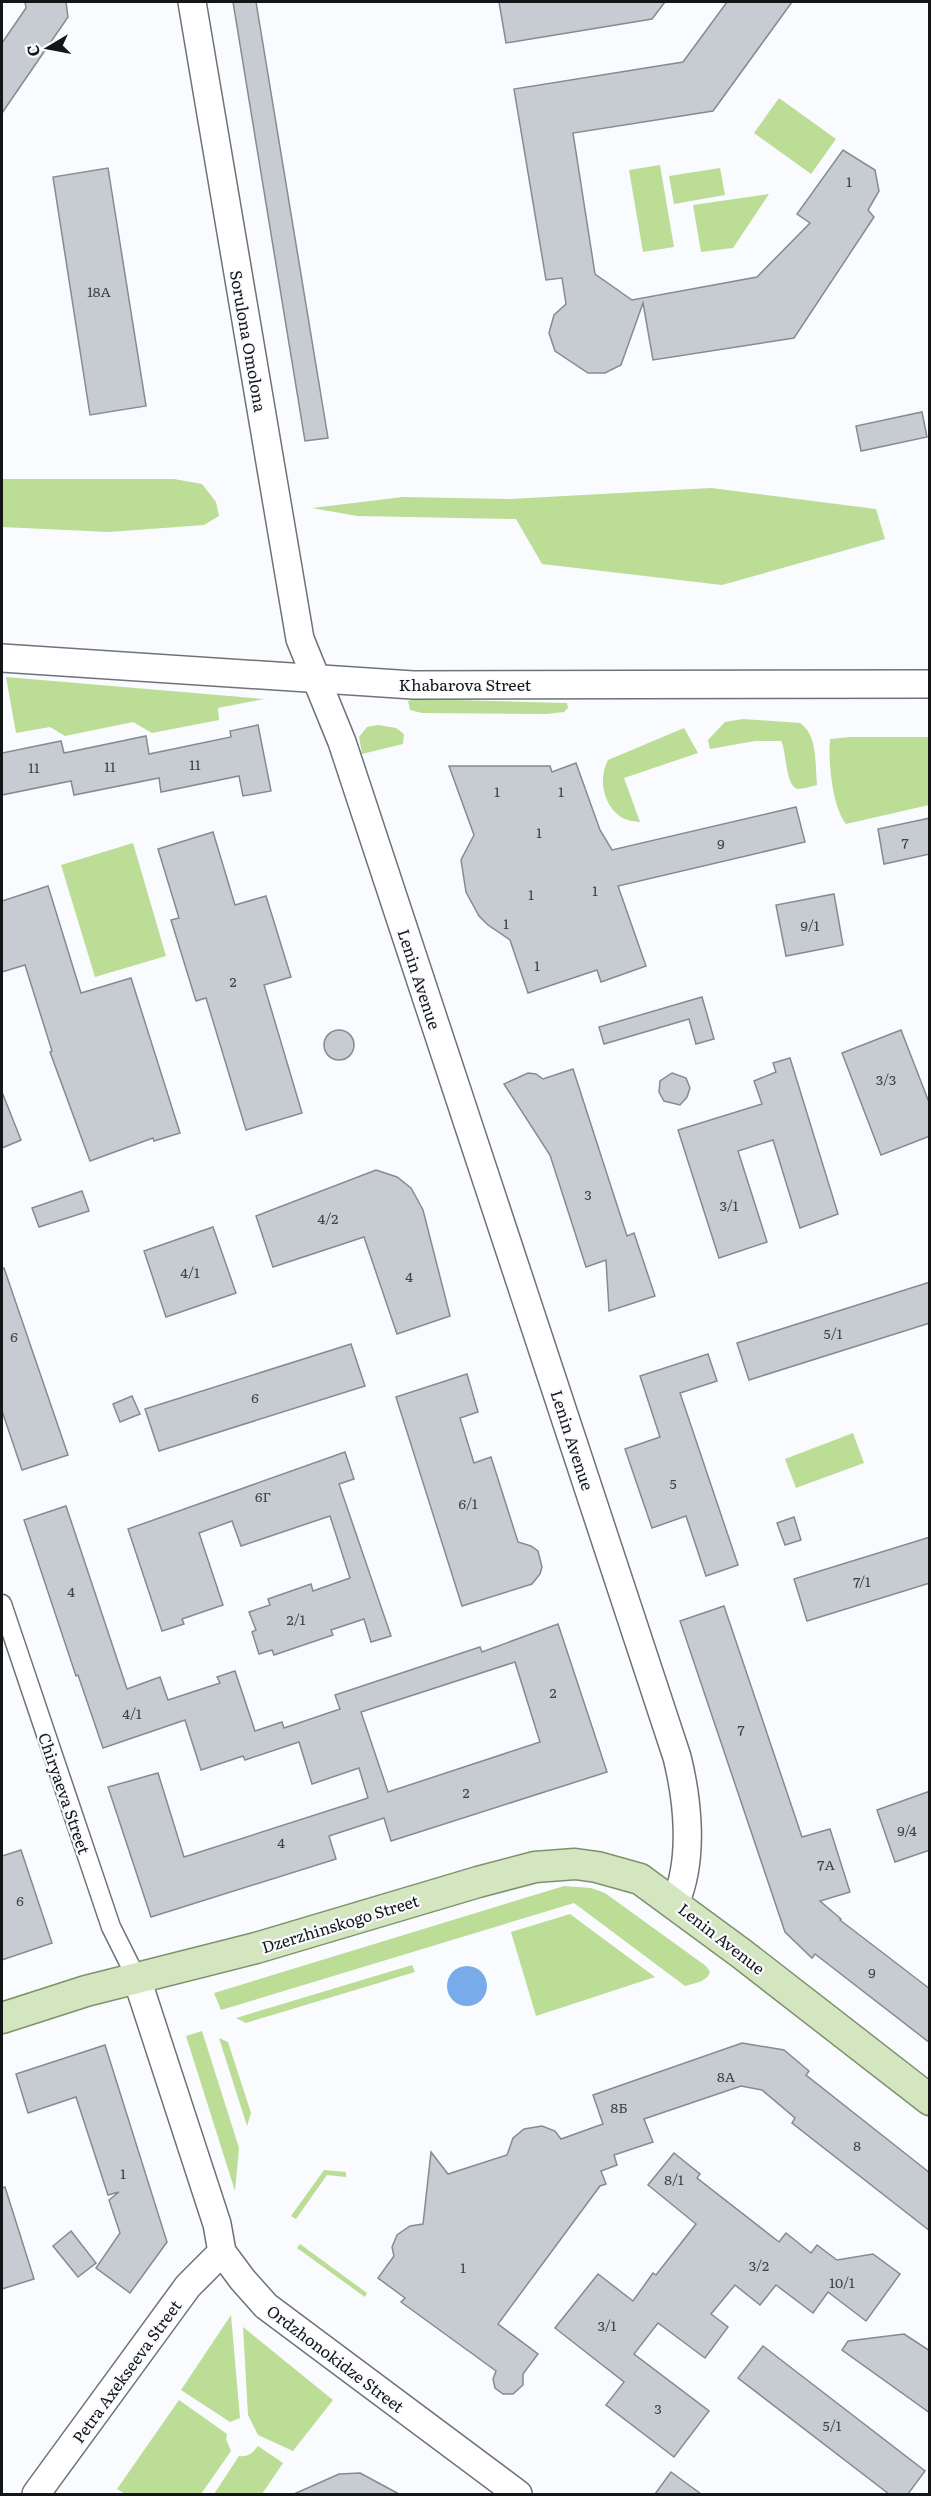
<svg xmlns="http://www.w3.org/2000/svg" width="931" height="2496" viewBox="0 0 931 2496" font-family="Literata,serif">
  <rect width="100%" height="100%" fill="#f9fbfe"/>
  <g fill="#bbdd96">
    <polygon points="779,98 836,139 811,174 754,133"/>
    <polygon points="660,165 674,247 643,252 629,170"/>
    <polygon points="720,168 725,195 674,204 669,176"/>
    <polygon points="769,194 733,248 701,252 693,205"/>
    <polygon points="2,479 174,479 202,484 216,502 219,516 204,525 109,532 2,527"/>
    <polygon points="711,488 876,509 885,539 722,585 542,564 516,519 357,516 312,508 403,497 510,499"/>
    <polygon points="6,677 264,699 218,708 219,720 152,733 133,722 65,736 50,727 16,733"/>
    <polygon points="417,699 567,703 568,708 564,712 546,714 422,713 410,710 408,701"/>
    <path d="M743 719 800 723C818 735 815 765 817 785 812 786 803 789 798 789 785 786 787 752 781 741H755L710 749 708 740 725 722Z"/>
    <polygon points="378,725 396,728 404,734 403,744 362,754 359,737 367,727"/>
    <path d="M684 728 698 753 624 778 640 822C634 821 626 821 621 817 603 805 598 779 608 760Z"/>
    <path d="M851 737H929V805L846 824C832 807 828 760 830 739Z"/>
    <polygon points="133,843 166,956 95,977 61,865"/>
    <polygon points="853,1433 864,1463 796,1488 785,1459"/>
    <path d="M564 1886 591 1888 605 1893 706 1966 710 1972C707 1982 694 1983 685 1986L574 1903 221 2010 214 1993Z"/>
    <polygon points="570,1914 655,1977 536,2016 511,1932"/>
    <polygon points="412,1965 415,1972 246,2023 236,2018"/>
    <polygon points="202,2031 239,2148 235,2191 186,2036"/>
    <polygon points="219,2038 228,2042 251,2113 247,2126"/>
    <polygon points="324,2170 346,2172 346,2177 327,2175 296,2219 291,2216"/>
    <polygon points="300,2244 367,2293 365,2297 297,2248"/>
    <polygon points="231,2315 240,2418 230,2422 181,2390"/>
    <polygon points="243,2327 333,2400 293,2451 258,2435 248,2415"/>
    <polygon points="179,2400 227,2434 226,2439 231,2451 201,2494 125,2494 117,2489"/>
    <path d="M258 2446 283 2463 262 2494H214L239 2456C248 2457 252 2454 258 2446Z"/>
  </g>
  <circle fill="#78abea" cx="467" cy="1986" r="20"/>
  <g fill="#c7ccd3" stroke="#868b91" stroke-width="1.5" fill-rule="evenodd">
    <polygon points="25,2 66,2 68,17 2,113 2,43 26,8"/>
    <polygon points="233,2 256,2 328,438 305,441"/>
    <polygon points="499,2 665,2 652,19 506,43"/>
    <polygon points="727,2 792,2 713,111 573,133 595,274 632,300 757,277 810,223 797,214 843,150 875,170 879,191 868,210 874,217 794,338 653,360 643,303 621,365 605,373 588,373 555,351 549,333 554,315 566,304 562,278 546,280 514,89 683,62"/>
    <polygon points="108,168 146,406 90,415 53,177"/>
    <polygon points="922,412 927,437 861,451 856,426"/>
    <polygon points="258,725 271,791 243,796 239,776 161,792 159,778 74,795 71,781 2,795 2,753 61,741 64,753 146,736 149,754 231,737 230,731"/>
    <polygon points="576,763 600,830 612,850 796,807 805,842 618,886 646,966 601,982 597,970 528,993 510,940 488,925 479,916 466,892 461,860 474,835 449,766 550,766 552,772"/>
    <polygon points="930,818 930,854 884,864 878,829"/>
    <polygon points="213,832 235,905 266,896 291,977 264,985 302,1113 246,1130 206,998 196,1001 171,920 179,918 158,849"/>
    <polygon points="48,886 81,993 131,978 180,1133 154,1141 153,1138 90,1161 50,1052 52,1051 25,965 2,972 2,901"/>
    <polygon points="834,894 843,945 786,956 776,905"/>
    <polygon points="702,997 714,1039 696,1044 689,1019 604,1044 599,1027"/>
    <circle cx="339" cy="1045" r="15"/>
    <polygon points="901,1030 930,1105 930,1136 881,1155 842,1053"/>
    <polygon points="790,1058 838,1214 800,1228 773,1140 738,1151 767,1242 719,1258 678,1130 762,1104 754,1081 776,1072 773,1063"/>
    <polygon points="573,1069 627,1236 634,1233 655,1296 609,1311 606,1260 586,1267 550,1155 504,1084 528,1073 536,1074 543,1079"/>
    <polygon points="672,1073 686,1078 690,1088 687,1097 680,1105 664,1101 659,1092 660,1081"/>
    <polygon points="2,1092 21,1140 2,1148"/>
    <polygon points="376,1170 397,1177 411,1188 423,1210 450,1316 397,1334 364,1237 273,1267 256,1216"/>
    <polygon points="82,1191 89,1211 39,1227 32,1208"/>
    <polygon points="213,1227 236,1293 166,1317 144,1251"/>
    <polygon points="4,1268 68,1455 22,1470 2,1411 2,1269"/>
    <polygon points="930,1282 930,1323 749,1380 737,1343"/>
    <polygon points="351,1344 365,1386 159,1451 145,1409"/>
    <polygon points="708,1354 717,1381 680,1393 738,1565 706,1576 686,1516 652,1528 625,1449 660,1437 640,1376"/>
    <polygon points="467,1374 478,1412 460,1418 474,1463 491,1457 518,1542 531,1546 538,1551 542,1567 540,1574 532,1584 462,1606 396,1397"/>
    <polygon points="132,1396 140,1414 120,1422 113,1404"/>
    <polygon points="345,1452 354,1479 339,1484 391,1636 371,1642 364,1619 331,1630 333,1635 274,1655 272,1650 259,1654 252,1632 256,1630 249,1612 270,1605 268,1599 311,1584 313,1591 350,1578 330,1516 241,1546 232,1521 199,1533 223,1605 182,1619 184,1624 162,1631 128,1529"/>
    <path d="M66 1506 127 1689 160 1677 168 1700 220 1683 217 1677 235 1671 255 1731 282 1722 284 1728 340 1709 335 1695 480 1647 482 1652 558 1624 607 1772 391 1841 384 1818 329 1836 336 1859 151 1917 108 1787 158 1773 184 1857 368 1798 359 1768 312 1784 299 1742 245 1760 243 1756 201 1770 185 1720 103 1748 78 1675 76 1676 24 1520ZM515 1662 540 1742 388 1792 361 1712Z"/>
    <polygon points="794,1517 801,1540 785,1545 777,1523"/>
    <polygon points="930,1537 930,1583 807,1621 794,1579"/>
    <polygon points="724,1606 802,1837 830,1829 850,1892 820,1901 841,1919 840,1920 930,1989 930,2043 815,1954 812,1958 785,1932 680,1621"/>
    <polygon points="930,1791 930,1850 895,1862 877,1810"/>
    <polygon points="21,1850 52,1943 2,1960 2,1856"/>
    <polygon points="742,2043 784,2050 809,2071 806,2075 930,2173 930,2231 792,2123 795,2118 762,2090 741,2086 644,2119 653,2142 614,2155 617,2165 601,2171 606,2184 600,2186 498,2324 538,2354 523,2374 523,2385 513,2394 503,2394 495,2388 493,2379 496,2371 401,2302 405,2298 378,2278 394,2256 392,2247 397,2235 410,2226 423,2224 431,2152 448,2174 507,2155 513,2138 524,2129 542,2126 555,2131 561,2139 603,2124 593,2095"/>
    <polygon points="105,2045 167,2242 130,2293 96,2268 120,2233 109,2200 119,2192 108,2195 76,2097 28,2113 16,2074"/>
    <polygon points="674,2153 700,2174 697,2178 779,2242 786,2233 811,2253 817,2245 837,2260 873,2254 900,2274 866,2321 828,2292 813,2313 776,2285 760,2305 735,2285 711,2314 728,2327 705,2358 658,2323 634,2354 709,2411 674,2457 606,2405 624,2382 555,2328 598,2274 633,2301 653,2273 656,2275 696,2224 648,2185"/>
    <polygon points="5,2187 34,2279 2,2289 2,2188"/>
    <polygon points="71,2231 96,2263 78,2277 53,2246"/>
    <polygon points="904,2334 930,2351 930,2413 842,2350 848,2341"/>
    <polygon points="763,2346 925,2471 908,2494 889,2494 738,2378"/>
    <polygon points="671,2472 701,2494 655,2494"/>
    <polygon points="360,2473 399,2494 294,2494 339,2474"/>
  </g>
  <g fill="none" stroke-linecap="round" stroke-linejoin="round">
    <defs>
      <polyline id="street" points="2,1604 111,1927 137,1979"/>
      <g id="secondary">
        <path d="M192 2 300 639 342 742 677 1757C688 1801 694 1860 675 1903"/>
        <polyline points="2,658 413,685 930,684"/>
        <polyline points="137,1979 217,2224 222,2252 242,2279 266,2306 518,2494"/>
        <polyline points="36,2494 188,2286 222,2252"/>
      </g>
      <polyline id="primary" points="2,2018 86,1991 256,1948 478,1882 535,1867 575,1864 597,1867 640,1879 742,1954 930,2100"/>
    </defs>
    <use href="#street" stroke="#6e7378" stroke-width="21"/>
    <use href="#secondary" stroke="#6e7378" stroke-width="30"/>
    <use href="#primary" stroke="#7e926a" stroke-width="33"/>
    <use href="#street" stroke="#fff" stroke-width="18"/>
    <use href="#secondary" stroke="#fff" stroke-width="27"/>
    <use href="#primary" stroke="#d4e6c0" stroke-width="30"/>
  </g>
  <g text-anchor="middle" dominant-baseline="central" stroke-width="4.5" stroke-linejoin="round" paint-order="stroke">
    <g font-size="14" fill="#404346">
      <text x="849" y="181">1</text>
      <text x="99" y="291">18А</text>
      <text x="195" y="764">11</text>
      <text x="110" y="766">11</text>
      <text x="34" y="767">11</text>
      <text x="497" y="791">1</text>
      <text x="561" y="791">1</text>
      <text x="539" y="832">1</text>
      <text x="905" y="842">7</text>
      <text x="721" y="843">9</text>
      <text x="595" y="890">1</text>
      <text x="531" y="894">1</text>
      <text x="506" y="923">1</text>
      <text x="810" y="925">9/1</text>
      <text x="537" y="965">1</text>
      <text x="233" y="981">2</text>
      <text x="886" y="1079">3/3</text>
      <text x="588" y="1194">3</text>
      <text x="729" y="1205">3/1</text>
      <text x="328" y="1218">4/2</text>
      <text x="190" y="1272">4/1</text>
      <text x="409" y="1276">4</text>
      <text x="833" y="1333">5/1</text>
      <text x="14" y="1336">6</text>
      <text x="255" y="1397">6</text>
      <text x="673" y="1483">5</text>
      <text x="263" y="1496">6Г</text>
      <text x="468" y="1503">6/1</text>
      <text x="862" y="1581">7/1</text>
      <text x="71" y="1591">4</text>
      <text x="296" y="1619">2/1</text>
      <text x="553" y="1692">2</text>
      <text x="132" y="1713">4/1</text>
      <text x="741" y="1729">7</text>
      <text x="466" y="1792">2</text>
      <text x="907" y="1830">9/4</text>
      <text x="281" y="1842">4</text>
      <text x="826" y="1864">7А</text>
      <text x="20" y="1900">6</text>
      <text x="872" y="1972">9</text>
      <text x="726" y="2076">8А</text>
      <text x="619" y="2107">8Б</text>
      <text x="857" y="2145">8</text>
      <text x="123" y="2173">1</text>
      <text x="674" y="2179">8/1</text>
      <text x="759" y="2265">3/2</text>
      <text x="463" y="2267">1</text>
      <text x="842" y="2282">10/1</text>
      <text x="607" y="2325">3/1</text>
      <text x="658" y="2408">3</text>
      <text x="832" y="2425">5/1</text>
    </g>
    <g font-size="16" fill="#131517" stroke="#f9fbfe">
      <text transform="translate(249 341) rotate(80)">Sorulona Omolona</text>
      <text x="465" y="684">Khabarova Street</text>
      <text transform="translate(420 979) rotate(72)">Lenin Avenue</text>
      <text transform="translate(573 1440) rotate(72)">Lenin Avenue</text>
      <text transform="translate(65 1793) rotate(71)">Chiryaeva Street</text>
      <text transform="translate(340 1923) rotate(-17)">Dzerzhinskogo Street</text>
      <text transform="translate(722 1938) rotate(38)">Lenin Avenue</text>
      <text transform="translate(336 2358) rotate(37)">Ordzhonokidze Street</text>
      <text transform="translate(126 2371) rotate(-54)">Petra Axekseeva Street</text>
    </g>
  </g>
  <rect width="931" height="2496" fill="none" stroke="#131517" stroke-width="6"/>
  <g transform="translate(48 48) rotate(260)" stroke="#f9fbfe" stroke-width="4.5" paint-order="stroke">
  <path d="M0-4.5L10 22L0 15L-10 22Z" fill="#131517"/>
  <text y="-9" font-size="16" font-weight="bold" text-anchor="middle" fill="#131517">С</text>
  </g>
</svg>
